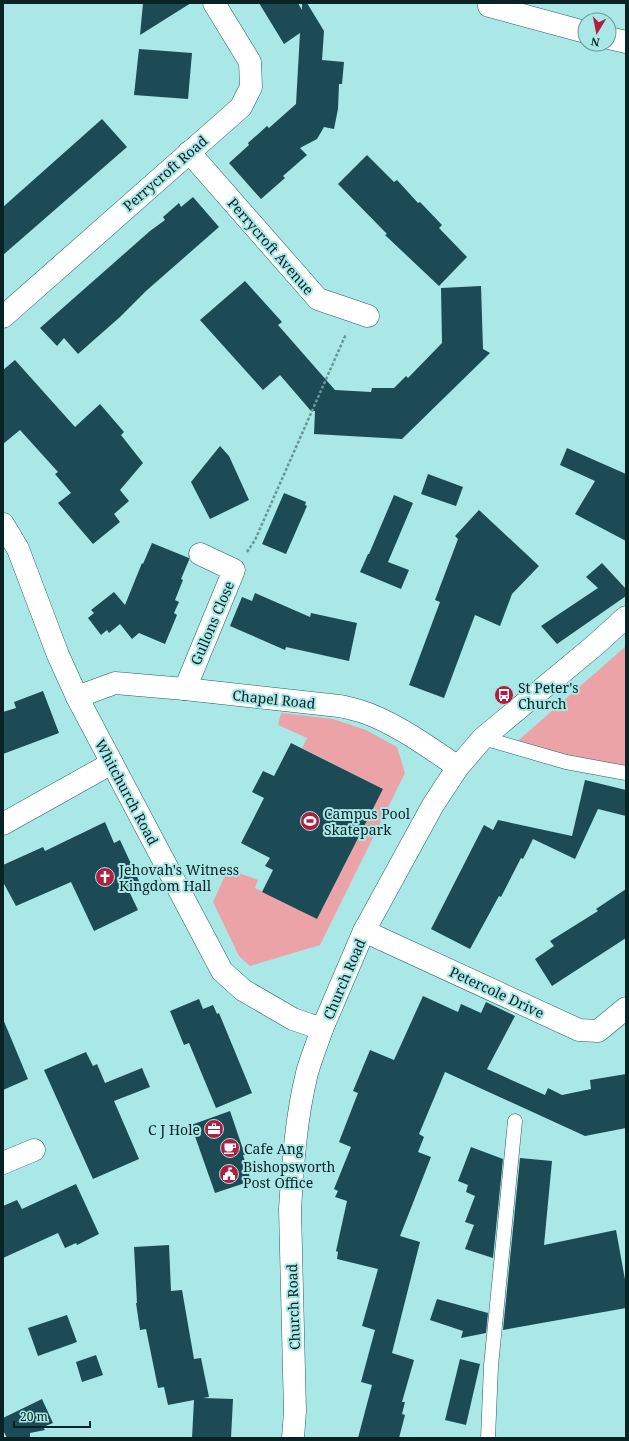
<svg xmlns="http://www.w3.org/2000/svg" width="629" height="1441" viewBox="0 0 629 1441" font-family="'Noto Serif',serif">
  <rect width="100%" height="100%" fill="#aae7e7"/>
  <g fill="#eca3a7">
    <polygon points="626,646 626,768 512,746"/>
    <polygon points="281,713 333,719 366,730 397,747 405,773 320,945 250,966 239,956 213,902 228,869 258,880 255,888 317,919 383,789 302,748 307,738 278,725"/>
  </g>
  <g fill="#1c4b56">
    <polygon points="143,3 191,3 140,35"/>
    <polygon points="259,3 298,3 302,10 302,3 307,3 324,31 322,60 344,62 342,84 339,84 338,109 334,129 324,127 317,139 300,148 307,155 283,176 285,178 261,199 229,163 249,145 248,143 267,126 269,128 296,104 300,33 284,44"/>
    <polygon points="139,49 192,53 188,99 134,95"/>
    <polygon points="102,119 127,147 3,255 3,207"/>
    <polygon points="367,155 394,182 397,180 418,203 420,202 442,225 439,228 467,257 439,286 385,235 387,234 338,184"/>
    <polygon points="193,197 219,227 146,291 120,317 78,354 64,338 57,346 40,328 150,231 165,220 163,217 179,203 181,207"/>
    <polygon points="245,281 282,322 278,325 335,390 371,392 372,388 394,388 406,376 408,378 442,343 441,288 481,286 483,349 490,353 402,439 314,434 315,411 311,411 280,375 263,390 200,320"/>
    <polygon points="15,360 75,427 100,404 124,432 121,435 143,463 120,490 129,501 114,514 120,522 93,544 58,503 71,493 55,474 58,472 20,430 3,444 3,370"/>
    <polygon points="220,446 229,456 249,500 210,519 191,482"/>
    <polygon points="567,448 626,474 626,541 575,514 595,481 560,465"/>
    <polygon points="428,474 463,487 456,506 421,494"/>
    <polygon points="284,493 306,502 305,505 307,506 286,554 262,544"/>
    <polygon points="394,495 413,503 388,562 409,570 401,589 360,572 368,554 369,554"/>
    <polygon points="479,510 539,566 512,594 500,626 475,615 444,698 409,685 440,602 435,600 458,539 455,536"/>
    <polygon points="152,543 189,558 189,560 181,579 183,580 175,600 179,602 174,613 177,615 165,644 139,633 132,639 120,624 109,633 107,630 101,635 88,618 94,613 91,610 114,592 125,605 142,563 143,564"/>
    <polygon points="602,563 626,589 626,596 557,644 541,626 598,588 586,577"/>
    <polygon points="255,593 310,617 311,613 357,623 349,661 286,647 285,650 230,626 242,597 252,601"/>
    <polygon points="43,691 59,733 3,754 3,712 16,708 14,702"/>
    <polygon points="291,743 383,789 317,919 262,892 273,870 265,866 270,858 241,843 264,798 252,792 263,771 274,776"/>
    <polygon points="585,780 626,790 626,816 598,809 575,859 533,839 523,859 521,858 501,897 499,896 470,949 431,929 484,825 493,830 498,820 572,836"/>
    <polygon points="105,822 114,843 120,840 140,883 128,889 138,910 94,931 71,882 16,906 3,882 3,865 43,847 45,851"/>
    <polygon points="626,889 626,938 552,986 535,959 554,946 550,941 598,911 596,909"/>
    <polygon points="423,996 458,1012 461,1004 481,1013 486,1002 515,1016 487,1069 545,1095 548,1088 562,1095 591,1089 590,1080 626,1074 626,1128 585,1136 445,1072 419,1134 424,1137 418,1152 431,1157 400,1236 420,1242 392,1353 414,1360 402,1402 405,1402 402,1414 405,1415 399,1438 358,1438 372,1385 361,1382 375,1330 362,1326 378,1269 337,1259 338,1252 336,1251 347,1201 335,1197 338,1191 334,1189 351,1147 339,1142 358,1093 353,1091 370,1050 394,1060"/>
    <polygon points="199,999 203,1009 213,1005 217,1014 219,1013 252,1093 216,1108 189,1043 184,1045 170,1011"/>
    <polygon points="3,1019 28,1079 3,1090"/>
    <polygon points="86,1052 93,1066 97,1064 105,1083 142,1068 150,1087 114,1101 139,1159 93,1179 44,1070"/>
    <polygon points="230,1111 245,1155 243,1155 251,1181 215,1193 191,1125"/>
    <polygon points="471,1147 503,1159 493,1258 465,1249 474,1225 465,1222 475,1196 466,1192 468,1185 458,1181"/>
    <polygon points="520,1158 552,1161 544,1245 616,1230 626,1285 626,1308 503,1330"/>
    <polygon points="76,1184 99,1234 77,1245 76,1243 65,1248 58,1233 3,1258 3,1206 17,1200 22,1209"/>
    <polygon points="169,1245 171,1291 182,1290 194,1359 201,1358 209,1397 203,1398 233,1399 231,1438 192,1438 194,1400 168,1405 164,1387 158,1388 146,1329 140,1330 136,1303 137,1303 134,1247"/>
    <polygon points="437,1299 488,1313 486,1333 461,1338 463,1331 430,1320"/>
    <polygon points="67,1315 77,1342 38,1356 28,1328"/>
    <polygon points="96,1355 103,1375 82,1382 76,1362"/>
    <polygon points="460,1359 480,1364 466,1425 445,1420"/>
    <polygon points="42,1399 53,1423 43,1427 45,1430 30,1433 30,1438 7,1438 3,1430 3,1418"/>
  </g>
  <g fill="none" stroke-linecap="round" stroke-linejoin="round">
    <defs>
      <g id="lane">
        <polyline points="483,738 566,762 626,773"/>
        <polyline points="488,1438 491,1366 515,1121"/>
      </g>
      <g id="street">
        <polyline points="489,6 585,32"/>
        <polyline points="609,38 626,42"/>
        <polyline points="189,152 318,299 368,316"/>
        <polyline points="3,317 241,107 251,87 250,62 214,3"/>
        <polyline points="185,689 234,570 200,554"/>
        <path d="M77 697 115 683 185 689 339 706C346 707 353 709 360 711 393 721 430 748 458 767"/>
        <polyline points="3,824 112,763"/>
        <polyline points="364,931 579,1030 598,1031 626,1008"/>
        <polyline points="322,1029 364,931 433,805 458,767 483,738 594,646 626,617"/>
        <polyline points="3,1163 34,1150"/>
      </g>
      <path id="secondary" d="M3 524 18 549 58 655 77 697 222 971 243 990 293 1019 322 1029C317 1044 311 1058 307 1073 296 1117 293 1164 290 1209L295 1411 293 1438"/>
    </defs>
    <use href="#lane" stroke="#246161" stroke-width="15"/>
    <use href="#street" stroke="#246161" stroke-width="23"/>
    <use href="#secondary" stroke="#246161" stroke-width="23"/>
    <polyline stroke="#689697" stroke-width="2.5" stroke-dasharray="3 2" stroke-linecap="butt" points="247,552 255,540 346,334"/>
    <use href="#lane" stroke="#fff" stroke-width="14"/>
    <use href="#street" stroke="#fff" stroke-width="22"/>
    <use href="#secondary" stroke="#fff" stroke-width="22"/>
  </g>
  <defs>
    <symbol id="bus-disc" viewBox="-11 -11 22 22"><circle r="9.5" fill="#b21f3e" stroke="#aae7e7"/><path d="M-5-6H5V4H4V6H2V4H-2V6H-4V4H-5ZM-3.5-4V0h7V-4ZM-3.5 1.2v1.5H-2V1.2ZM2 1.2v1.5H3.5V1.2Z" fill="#fff"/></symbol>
    <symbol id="stadium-disc" viewBox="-11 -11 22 22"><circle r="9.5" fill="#b21f3e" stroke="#aae7e7"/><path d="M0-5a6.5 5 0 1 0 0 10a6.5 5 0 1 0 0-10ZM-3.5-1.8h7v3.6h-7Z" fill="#fff"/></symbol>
    <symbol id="church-disc" viewBox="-11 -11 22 22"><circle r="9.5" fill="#b21f3e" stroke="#aae7e7"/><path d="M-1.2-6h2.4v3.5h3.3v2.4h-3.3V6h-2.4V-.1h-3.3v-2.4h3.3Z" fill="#fff"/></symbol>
    <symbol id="office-disc" viewBox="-11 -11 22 22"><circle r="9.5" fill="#b21f3e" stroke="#aae7e7"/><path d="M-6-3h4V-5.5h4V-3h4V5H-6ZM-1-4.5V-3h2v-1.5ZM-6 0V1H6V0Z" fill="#fff"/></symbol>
    <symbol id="cafe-disc" viewBox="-11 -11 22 22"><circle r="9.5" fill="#b21f3e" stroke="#aae7e7"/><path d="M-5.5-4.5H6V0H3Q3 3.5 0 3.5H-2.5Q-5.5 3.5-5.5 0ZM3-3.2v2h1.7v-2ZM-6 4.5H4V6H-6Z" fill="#fff"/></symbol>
    <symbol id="civic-disc" viewBox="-11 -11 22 22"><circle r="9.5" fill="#b21f3e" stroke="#aae7e7"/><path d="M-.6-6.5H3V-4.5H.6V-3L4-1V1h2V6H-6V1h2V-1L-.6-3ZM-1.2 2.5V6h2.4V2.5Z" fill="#fff"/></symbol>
  </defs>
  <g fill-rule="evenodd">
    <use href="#bus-disc" x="493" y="684" width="22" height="22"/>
    <use href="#stadium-disc" x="299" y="810" width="22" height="22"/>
    <use href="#church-disc" x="94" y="866" width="22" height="22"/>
    <use href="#office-disc" x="203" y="1118" width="22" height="22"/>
    <use href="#cafe-disc" x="219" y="1137" width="22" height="22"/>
    <use href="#civic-disc" x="218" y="1163" width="22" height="22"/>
  </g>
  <g text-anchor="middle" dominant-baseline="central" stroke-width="4" stroke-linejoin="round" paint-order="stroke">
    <g font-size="14" fill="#092223" stroke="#aae7e7">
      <text transform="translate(165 173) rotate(-41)">Perrycroft Road</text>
      <text transform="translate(271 246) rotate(49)">Perrycroft Avenue</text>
      <text transform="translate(212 623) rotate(-67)">Gullons Close</text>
      <text transform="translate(274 699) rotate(6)">Chapel Road</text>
      <text transform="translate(127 792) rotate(62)">Whitchurch Road</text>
      <text transform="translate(344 979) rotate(-67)">Church Road</text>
      <text transform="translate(497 992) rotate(25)">Petercole Drive</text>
      <text transform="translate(293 1307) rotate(-92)">Church Road</text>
    </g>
    <g font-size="14" fill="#092223" stroke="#aae7e7" text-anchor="start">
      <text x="518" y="687">St Peter's<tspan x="518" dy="16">Church</tspan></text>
      <text x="324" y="813">Campus Pool<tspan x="324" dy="16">Skatepark</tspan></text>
      <text x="119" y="869">Jehovah's Witness<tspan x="119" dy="16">Kingdom Hall</tspan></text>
      <text x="200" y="1129" text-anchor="end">C J Hole</text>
      <text x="244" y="1148">Cafe Ang</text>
      <text x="243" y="1166">Bishopsworth<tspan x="243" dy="16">Post Office</tspan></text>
    </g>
  </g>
  <rect width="629" height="1441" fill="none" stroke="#092223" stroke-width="8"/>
  <g transform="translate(597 32) rotate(190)"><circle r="19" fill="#aae7e7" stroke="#6a9899"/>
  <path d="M0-3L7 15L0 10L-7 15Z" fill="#b21f3e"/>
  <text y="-6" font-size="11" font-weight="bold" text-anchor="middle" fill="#092223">N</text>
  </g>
  <path d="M14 1421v6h76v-6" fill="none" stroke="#092223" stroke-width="2"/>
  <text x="20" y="1421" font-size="12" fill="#092223" stroke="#aae7e7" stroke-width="3" paint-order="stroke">20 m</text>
</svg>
